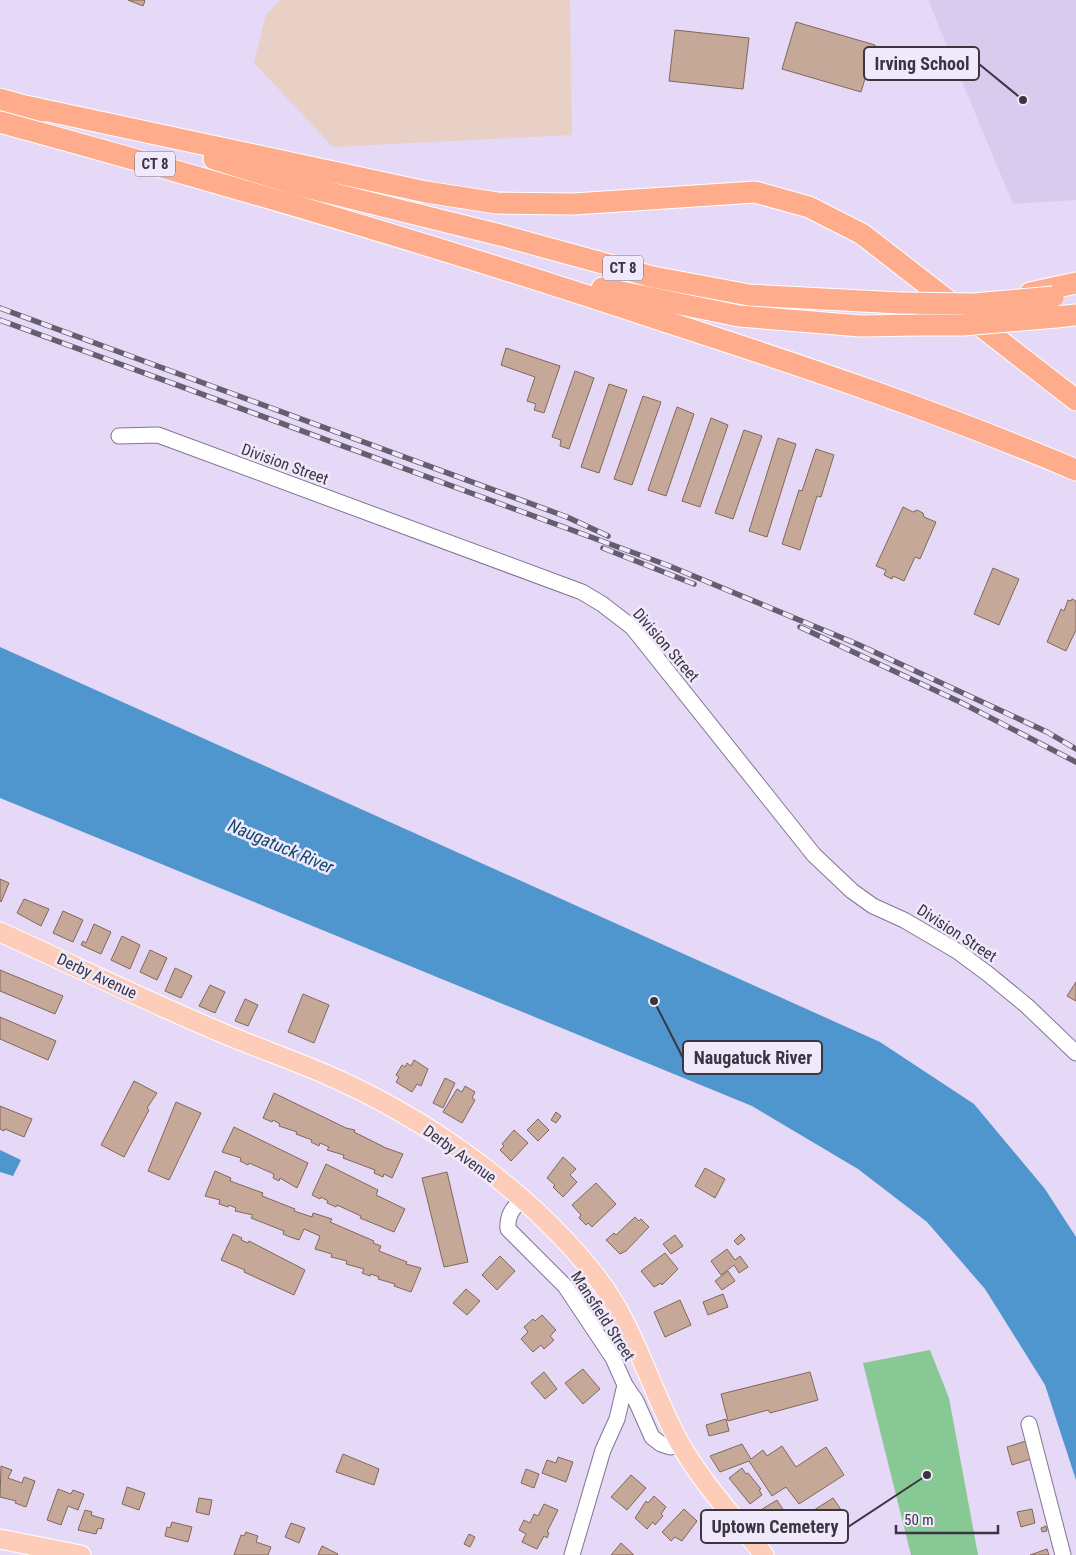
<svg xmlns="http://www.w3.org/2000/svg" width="1076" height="1555" viewBox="0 0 1076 1555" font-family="'Roboto Condensed',sans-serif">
  <rect width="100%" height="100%" fill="#e5d9f7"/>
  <polygon fill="#d9cbee" points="928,0 1076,0 1076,200 1013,204"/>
  <polygon fill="#e8d0c6" points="280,0 570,0 572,135 333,147 254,63 266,15"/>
  <polygon fill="#88c894" points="930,1350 949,1398 978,1555 911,1555 863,1363"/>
  <g fill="#4f96ce">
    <polygon points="0,647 880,1042 974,1104 1045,1189 1076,1237 1076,1480 1045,1385 985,1289 927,1222 858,1169 752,1106 0,798"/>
    <polygon points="0,1150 21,1160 13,1176 0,1172"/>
  </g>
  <g fill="#c6a898" stroke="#826758">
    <polygon points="128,0 144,0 145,1 143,6"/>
    <polygon points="796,22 875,45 861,92 782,69"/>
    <polygon points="675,30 749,38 743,89 669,81"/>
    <polygon points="506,348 560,366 544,413 534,410 536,404 527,401 535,377 501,365"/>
    <polygon points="575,371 594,378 569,449 560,446 561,440 552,437"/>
    <polygon points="609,384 627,390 599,473 581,467"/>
    <polygon points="643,396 661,402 632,485 614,479"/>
    <polygon points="677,407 694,414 666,496 648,490"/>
    <polygon points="711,418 728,425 700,507 682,501"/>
    <polygon points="744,430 762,436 733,519 715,513"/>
    <polygon points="778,438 796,444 767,537 749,531"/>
    <polygon points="816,449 834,455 821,497 817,496 800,550 782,544 799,490 802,491"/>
    <polygon points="903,507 913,512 917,510 923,513 924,517 936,522 920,559 915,557 904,581 893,576 892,579 884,575 886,570 876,566"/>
    <polygon points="993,568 1019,579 999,625 974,614"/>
    <polygon points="1072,599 1076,601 1076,630 1066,651 1047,642 1061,609 1064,611 1068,600 1071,601"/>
    <polygon points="0,879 9,883 1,902 0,901"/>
    <polygon points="24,899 49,909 41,926 17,913"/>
    <polygon points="63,911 83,920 73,942 53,933"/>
    <polygon points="94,924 111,932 101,954 81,945 83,941 86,943"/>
    <polygon points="122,936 140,945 130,969 111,960"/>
    <polygon points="150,950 167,958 157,980 140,972"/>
    <polygon points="175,968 192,976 181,998 165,991"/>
    <polygon points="0,970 63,996 55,1014 0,991"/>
    <polygon points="1076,982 1076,1001 1067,996"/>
    <polygon points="210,985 225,992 215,1013 199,1006"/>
    <polygon points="303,994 329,1005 314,1043 288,1032"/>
    <polygon points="245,999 258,1005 248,1026 235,1021"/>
    <polygon points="0,1017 56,1041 48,1060 0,1039"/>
    <polygon points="414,1060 428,1069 421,1086 417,1084 412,1092 396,1082 399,1077 396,1075 402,1065 405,1067 407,1063 411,1066"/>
    <polygon points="445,1078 455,1083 443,1108 433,1103"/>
    <polygon points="134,1081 157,1093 147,1108 149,1110 124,1157 101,1145"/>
    <polygon points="465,1086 475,1092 472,1098 475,1100 462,1123 443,1112 457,1089 462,1092"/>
    <polygon points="274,1093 346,1128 355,1130 354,1132 386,1148 403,1154 392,1178 384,1174 383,1177 374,1173 375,1170 343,1158 344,1155 327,1150 329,1147 320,1143 319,1146 311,1142 312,1140 296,1134 297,1132 279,1126 280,1124 273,1120 272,1122 263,1118"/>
    <polygon points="176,1102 201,1113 169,1180 148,1171"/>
    <polygon points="0,1106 32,1119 24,1137 5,1129 4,1131 0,1129"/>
    <polygon points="556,1112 561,1116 556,1123 551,1120"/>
    <polygon points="538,1119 549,1130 538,1141 527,1130"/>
    <polygon points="234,1127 308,1163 297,1188 280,1178 279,1181 273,1178 274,1174 249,1163 248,1165 240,1161 241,1158 222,1152"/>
    <polygon points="514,1130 528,1143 511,1161 500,1150 504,1146 502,1144"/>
    <polygon points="563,1157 576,1169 570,1175 577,1182 563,1197 553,1187 555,1185 547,1178"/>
    <polygon points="326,1164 378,1190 376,1195 405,1209 394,1232 360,1218 361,1216 337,1205 336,1207 327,1203 328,1201 321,1197 320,1199 312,1195"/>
    <polygon points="705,1168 725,1179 715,1198 695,1186"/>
    <polygon points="215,1171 231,1178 230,1181 263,1193 262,1196 295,1209 294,1211 312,1217 313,1213 332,1219 330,1222 374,1241 373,1243 381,1246 379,1251 407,1262 406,1264 421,1268 411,1292 394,1286 395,1284 378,1279 379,1277 371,1274 370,1276 362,1273 364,1269 346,1264 347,1261 331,1257 332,1254 315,1249 320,1236 304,1229 299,1240 290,1237 283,1234 284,1231 251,1218 253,1215 235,1211 236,1208 229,1205 228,1207 219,1204 220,1200 205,1196"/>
    <polygon points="447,1172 468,1262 444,1267 422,1178"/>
    <polygon points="596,1183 616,1204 592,1227 588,1223 586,1225 579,1218 581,1215 572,1205"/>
    <polygon points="635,1217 639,1221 641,1219 649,1227 626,1251 620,1254 606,1240 614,1233 616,1235"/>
    <polygon points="233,1234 242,1238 241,1240 248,1243 249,1241 305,1270 294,1295 244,1272 245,1270 221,1260"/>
    <polygon points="741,1234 745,1239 738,1245 734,1241"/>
    <polygon points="675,1235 683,1246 671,1254 663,1244"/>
    <polygon points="727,1249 735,1260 740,1256 748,1267 739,1273 734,1265 721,1275 711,1261"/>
    <polygon points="665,1253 678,1269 662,1285 661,1283 654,1287 641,1271"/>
    <polygon points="500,1256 515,1271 497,1290 482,1275"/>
    <polygon points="728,1271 735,1281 722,1290 715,1281"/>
    <polygon points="466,1289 480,1301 467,1315 453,1303"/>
    <polygon points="723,1294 728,1307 708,1315 703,1302"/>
    <polygon points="680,1300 691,1325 665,1337 654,1312"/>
    <polygon points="542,1315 556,1330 550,1336 554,1340 544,1349 541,1345 533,1352 521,1339 528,1332 524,1327 533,1319 535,1321"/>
    <polygon points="583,1369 600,1389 583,1404 565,1383"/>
    <polygon points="544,1372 557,1389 545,1399 531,1383"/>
    <polygon points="810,1372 818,1400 770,1413 768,1410 728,1421 721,1394"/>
    <polygon points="726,1419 729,1431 709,1436 706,1425"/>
    <polygon points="1026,1441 1031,1459 1012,1465 1007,1447"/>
    <polygon points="742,1444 751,1459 763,1450 767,1456 782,1446 796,1467 826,1447 844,1475 799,1504 786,1487 772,1496 749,1461 720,1472 710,1456"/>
    <polygon points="343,1454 379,1469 374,1485 336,1472"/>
    <polygon points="558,1457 573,1462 566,1482 542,1473 547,1460 556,1463"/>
    <polygon points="1,1466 12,1470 8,1478 22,1483 24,1477 35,1481 26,1507 15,1503 16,1501 0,1497"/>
    <polygon points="742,1468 746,1474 748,1473 761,1489 759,1490 762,1495 750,1504 729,1478"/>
    <polygon points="526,1469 539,1474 534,1488 521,1483"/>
    <polygon points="631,1475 646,1488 627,1510 611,1497"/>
    <polygon points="127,1487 145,1493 139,1510 122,1504"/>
    <polygon points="58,1489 71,1494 73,1490 84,1494 78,1510 68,1506 61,1525 47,1520"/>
    <polygon points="654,1496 666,1507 661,1514 663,1516 655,1525 653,1522 647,1529 635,1518 646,1501 648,1503"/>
    <polygon points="199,1498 212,1500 209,1515 196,1512"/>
    <polygon points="833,1498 848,1520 814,1542 800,1519"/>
    <polygon points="777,1500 789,1519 768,1532 756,1513"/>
    <polygon points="544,1504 558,1510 547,1532 549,1533 547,1538 544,1536 537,1549 522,1542 526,1534 519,1530 524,1520 530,1523 534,1514 538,1516"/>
    <polygon points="684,1509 697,1521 682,1541 675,1537 671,1541 662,1532"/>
    <polygon points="1032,1509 1035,1523 1021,1527 1017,1512"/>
    <polygon points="85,1510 92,1512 91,1515 104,1519 101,1529 98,1528 96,1534 78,1530"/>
    <polygon points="172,1522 192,1527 188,1542 165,1536 167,1527 170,1528"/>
    <polygon points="291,1523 305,1528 299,1543 285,1537"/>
    <polygon points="1046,1526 1047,1531 1042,1532 1041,1528"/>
    <polygon points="246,1532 258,1536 256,1542 271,1547 268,1555 234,1555 241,1535 244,1536"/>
    <polygon points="469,1534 475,1537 470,1547 464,1544"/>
    <polygon points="621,1543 633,1554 633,1555 611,1555"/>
    <polygon points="322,1546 338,1554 337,1555 318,1555"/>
    <polygon points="1047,1549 1049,1555 1030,1555"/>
  </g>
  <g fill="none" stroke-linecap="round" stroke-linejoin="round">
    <defs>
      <g id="minor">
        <polyline points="119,436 158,435 582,592 602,604 632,627 814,855 852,891 873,906 904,920 957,951 988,974 1027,1006 1076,1053"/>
        <path d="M521 1200C512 1209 507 1216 508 1229L565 1286 613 1358 625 1385 617 1419 603 1450 572 1555"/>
        <polyline points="625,1385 636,1401 652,1437 661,1444 670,1447 680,1444"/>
        <polyline points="1029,1424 1063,1555"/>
      </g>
      <g id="major">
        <path d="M0 932C73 965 146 1001 220 1032 255 1047 290 1059 325 1074 425 1117 528 1190 595 1275 634 1324 649 1386 678 1440 701 1482 735 1518 764 1555"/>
        <polyline points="0,1539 81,1555"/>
      </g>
      <g id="highway">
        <polyline points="0,99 43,111"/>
        <polyline points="30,107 426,192 497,203 574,204 755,192 809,207 862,234 1076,400"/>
        <path d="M0 122C223 183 445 248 664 321 803 366 942 413 1076 470"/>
        <polyline points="214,159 298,185 504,236 653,277 749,295 900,303"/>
        <polyline points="602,288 739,316 861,326 917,325"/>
        <polyline points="1030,293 1076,283"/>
        <polyline points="1056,317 1076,315"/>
      </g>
    </defs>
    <use href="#minor" stroke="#817690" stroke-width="17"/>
    <use href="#major" stroke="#fff" stroke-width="21"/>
    <use href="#highway" stroke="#fff" stroke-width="23"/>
    <use href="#minor" stroke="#fff" stroke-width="15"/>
    <use href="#major" stroke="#fecdb9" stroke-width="19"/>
    <use href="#highway" stroke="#feac8b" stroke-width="21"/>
    <defs>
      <g id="rail">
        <polyline points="0,308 567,517 608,536"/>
        <polyline points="0,320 667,565 857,644 1047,732 1076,749"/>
        <polyline points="603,548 694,584"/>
        <polyline points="800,627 960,702 1076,762"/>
      </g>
    </defs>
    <use href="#rail" stroke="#655e6e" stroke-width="5.5"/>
    <use href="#rail" stroke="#f0e9fb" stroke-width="4" stroke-dasharray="11" stroke-linecap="butt"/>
    <defs>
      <g id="highway-bridge">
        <polyline points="900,303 974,304 1053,297"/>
        <polyline points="917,325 963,325 1056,317"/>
      </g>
    </defs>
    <use href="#highway-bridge" stroke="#fff" stroke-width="23" stroke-linecap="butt"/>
    <use href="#highway-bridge" stroke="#feac8b" stroke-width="21"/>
  </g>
  <g text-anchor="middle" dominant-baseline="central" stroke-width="5" stroke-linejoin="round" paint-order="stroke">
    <g fill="#f0e9fb" stroke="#716b79" stroke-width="1">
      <rect x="135" y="151.5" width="40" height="25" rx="4"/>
      <rect x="603" y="255.5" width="40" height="25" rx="4"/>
    </g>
    <g font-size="15" font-weight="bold" fill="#3a3541">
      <text x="155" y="164">CT 8</text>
      <text x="623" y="268">CT 8</text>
    </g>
    <g font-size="16" fill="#3a3541" stroke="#f0e9fb">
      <text transform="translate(285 464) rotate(20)">Division Street</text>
      <text transform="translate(666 645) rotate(49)">Division Street</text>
      <text transform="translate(957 933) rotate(33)">Division Street</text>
      <text transform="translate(97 976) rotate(25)">Derby Avenue</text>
      <text transform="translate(460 1154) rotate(36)">Derby Avenue</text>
      <text transform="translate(603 1316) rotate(57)">Mansfield Street</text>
    </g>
    <g font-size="18" font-style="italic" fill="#12486e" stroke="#f0e9fb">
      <text transform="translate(281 846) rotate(23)">Naugatuck River</text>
    </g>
  </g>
  <path fill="none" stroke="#3a3541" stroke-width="2" d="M1023 100L979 64M654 1001L683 1058M927 1475L848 1527"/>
  <g fill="#3a3541" stroke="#f0e9fb" stroke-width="2">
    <circle cx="1023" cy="100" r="5"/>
    <circle cx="654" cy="1001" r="5"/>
    <circle cx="927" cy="1475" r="5"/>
  </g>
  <g fill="#f0e9fb" stroke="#3a3541" stroke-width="2">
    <rect x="864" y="47" width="115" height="33" rx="5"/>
    <rect x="683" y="1041" width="139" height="33" rx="5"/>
    <rect x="701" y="1510" width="147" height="33" rx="5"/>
  </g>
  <g font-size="18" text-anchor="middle" font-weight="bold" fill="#3a3541">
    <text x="922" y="70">Irving School</text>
    <text x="753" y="1064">Naugatuck River</text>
    <text x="775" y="1533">Uptown Cemetery</text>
  </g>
  <path d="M896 1525v8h102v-8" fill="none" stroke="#3a3541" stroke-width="2.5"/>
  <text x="904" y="1525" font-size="15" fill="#3a3541" stroke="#f0e9fb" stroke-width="4" paint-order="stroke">50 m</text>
</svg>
